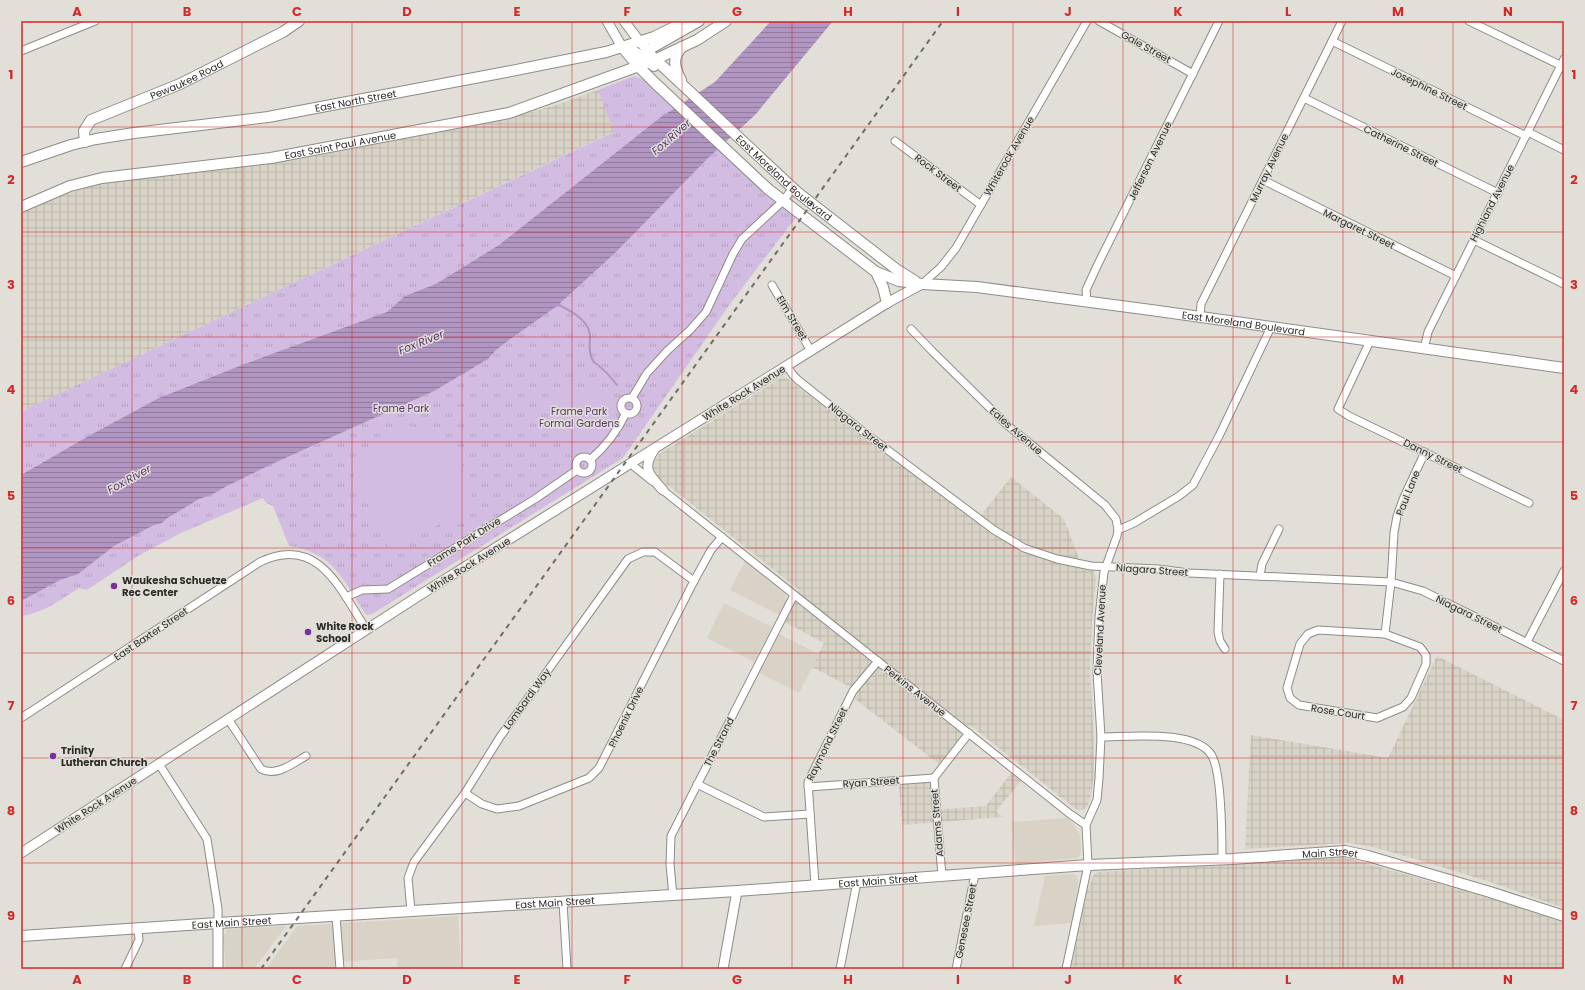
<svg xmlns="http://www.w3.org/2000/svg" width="1585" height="990" viewBox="0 0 1585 990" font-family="Poppins,sans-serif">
  <defs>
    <pattern id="industrial-grid" width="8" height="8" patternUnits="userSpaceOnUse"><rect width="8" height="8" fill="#d8d3c6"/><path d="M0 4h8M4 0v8" fill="none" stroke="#bab5aa"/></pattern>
    <pattern id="grass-tufts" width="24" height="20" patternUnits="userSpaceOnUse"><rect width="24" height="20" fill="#d3bce2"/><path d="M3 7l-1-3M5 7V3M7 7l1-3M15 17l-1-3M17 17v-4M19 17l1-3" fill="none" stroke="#b5a2c2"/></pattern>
    <pattern id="water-rules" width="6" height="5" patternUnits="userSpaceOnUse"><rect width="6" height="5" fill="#b196c2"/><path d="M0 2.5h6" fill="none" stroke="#907b9e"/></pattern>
  </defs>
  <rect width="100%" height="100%" fill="#e1dfd8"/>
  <g fill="#d8d3c6">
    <polygon points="745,561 786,594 786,601 779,615 730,590"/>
    <polygon points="724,603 772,627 754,662 707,638"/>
    <polygon points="779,634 819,654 799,693 759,673"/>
    <polygon points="1067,818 1073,823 1080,836 1081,850 1080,856 1077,858 1015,864 1012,822"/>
    <polygon points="1073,874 1077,876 1078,883 1072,923 1034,926 1045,876"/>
    <polygon points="458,916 461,969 398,969 397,958 335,962 335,969 266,969 297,926"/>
    <polygon points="286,926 254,969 226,969 223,938 226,931 228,929"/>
  </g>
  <g fill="url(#industrial-grid)">
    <polygon points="598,90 615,131 26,409 21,414 21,212 65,194 99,184 289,161 321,155 506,119 556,105"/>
    <polygon points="784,376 976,522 1011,477 1064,519 1083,569 1093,571 1096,577 1092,620 1090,668 1094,741 1094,775 1090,799 1087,807 1083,810 1077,810 970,725 939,764 855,699 858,691 812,667 824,643 785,622 799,590 654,474 652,467 653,463 659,454"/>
    <polygon points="1437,656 1564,720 1564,908 1493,883 1419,860 1373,847 1350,843 1245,849 1251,735 1388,758"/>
    <polygon points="1011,773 1021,781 996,811 1003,817 902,825 899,784 925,782 929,783 930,785 932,810 986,806"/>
    <polygon points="1344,857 1524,908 1564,923 1564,969 1071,969 1087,892 1094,874 1098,872"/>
  </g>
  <path fill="url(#grass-tufts)" d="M634 76 645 80 797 216 730 304 623 458 372 614 367 615 364 612C343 579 332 552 289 546L273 506 266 503 263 498 181 533 138 556 87 590 79 588C60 600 44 613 21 616V414L26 409 614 132 598 90Z"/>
  <g fill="#d3bce2">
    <path d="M574 388C598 388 607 397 616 418L615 422 598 445 590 450 589 446H587L584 449 576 452 571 456 565 451V447C548 435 541 410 559 395 563 391 569 390 574 388Z"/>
    <path d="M411 426C418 429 441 434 446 438 464 454 469 484 474 506L394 548 388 546 349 464 351 459 398 430Z"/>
  </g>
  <polygon fill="url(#water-rules)" points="771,21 833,21 755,115 707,159 616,252 557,306 505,343 496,350 488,359 434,391 272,464 227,486 211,495 199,499 166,519 162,523 154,525 114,546 78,574 60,580 21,601 21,475 94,433 159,398 242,365 387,312 405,296 436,284 499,245 661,117 715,82"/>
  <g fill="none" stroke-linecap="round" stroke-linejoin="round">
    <path stroke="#b196c2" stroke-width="2" d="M557 304C571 311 592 321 590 340 589 348 589 354 593 361 595 364 598 364 600 367 607 372 612 379 617 385"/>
    <defs>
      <g id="minor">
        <polyline points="1099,21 1193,74"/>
        <polyline points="1469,21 1564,67"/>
        <polyline points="1332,41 1526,136"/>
        <polyline points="21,51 95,21"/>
        <polyline points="1304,98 1498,193"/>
        <polyline points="1528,132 1564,150"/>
        <polyline points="895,141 981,205"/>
        <polyline points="1263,180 1456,276"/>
        <polyline points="1474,240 1564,284"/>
        <polyline points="922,284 941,267 956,248 1087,21"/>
        <polyline points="772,285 811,351"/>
        <polyline points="1087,301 1086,290 1098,264 1219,21"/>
        <polyline points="1200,317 1201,304 1342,21"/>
        <polyline points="911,329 932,351 1006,424 1105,505 1116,519 1118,530 1117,536 1104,572 1099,617 1097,672 1101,737 1099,778 1097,800 1086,825 1088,865 1066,969"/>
        <polyline points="1370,341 1338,409 1349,416 1529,503"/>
        <polyline points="1424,349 1428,332 1564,59"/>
        <polyline points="787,366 793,375 798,380 861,430 994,530 1024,548 1057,559 1091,566 1158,569 1189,573 1391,582 1423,591 1564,661"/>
        <polyline points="632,398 647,373 667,351 690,330 706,312 733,254 742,239 783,201 793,188"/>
        <circle cx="629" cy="406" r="8"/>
        <circle cx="584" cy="465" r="8"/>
        <path d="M590 460C605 447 617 432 626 413"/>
        <polyline points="631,464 652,481"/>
        <polyline points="660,488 1070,814 1086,825"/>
        <polyline points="1118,530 1134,523 1179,496 1193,485 1219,436 1271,327"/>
        <polyline points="1220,574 1218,632 1220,641 1225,649"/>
        <polyline points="1260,576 1262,564 1279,529"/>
        <polyline points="346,597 362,590 388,589 535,499 577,470"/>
        <polygon points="1318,630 1385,634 1420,647 1426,655 1426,664 1411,698 1403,707 1377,718 1299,705 1290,698 1287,688 1300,644 1308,634"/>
        <polyline points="1385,634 1391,582 1394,533 1397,516 1404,497 1425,452"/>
        <polyline points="1527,642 1564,571"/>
        <path d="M21 718 260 562C318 534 340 589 366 629"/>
        <path d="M228 719 261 769C276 777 292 764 306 756"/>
        <path d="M1101 737C1128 737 1197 729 1212 756 1222 774 1222 837 1222 859"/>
        <polyline points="159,764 207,839 218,909 218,923"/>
        <polyline points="697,784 764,817 810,814"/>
        <polyline points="808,787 934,778"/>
        <polyline points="465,793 482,804 497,809 519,806 589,778 599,768 694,581 711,550 722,537"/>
        <polyline points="942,876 934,778 969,733"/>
        <polyline points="815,885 808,782 853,691 878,661"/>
        <polyline points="673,896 670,864 671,836 794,595"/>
        <polyline points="563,902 567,969"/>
        <polyline points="411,911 408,878 414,862 465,793 500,737 628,559 643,552 655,552 694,581"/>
        <polyline points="336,916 340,969"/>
        <polyline points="125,969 139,940 138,928"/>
        <polyline points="840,969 857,882"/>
        <polyline points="956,969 975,874"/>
      </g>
      <g id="tertiary">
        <polyline points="607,21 622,47"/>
        <polyline points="624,21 640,42 656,60"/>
        <path d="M654 450C641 469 650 476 663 490"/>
        <polyline points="21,853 420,595 887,303 922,284"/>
        <polyline points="218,923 218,969"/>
        <polyline points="723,969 737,891"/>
      </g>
      <g id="secondary">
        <path id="s1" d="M622 47 638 66 655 83 768 189 876 272 899 281 922 284 977 287 1151 310 1564 368"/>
        <path d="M622 47C635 51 645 57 654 66"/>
        <polyline points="639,60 648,50 699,21"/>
        <path id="s2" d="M656 60 797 192 896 269 915 281"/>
        <path d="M681 80C674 67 672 58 682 47"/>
        <path id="s3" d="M85 142 84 131 91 120 180 84 283 32 299 21"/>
        <path id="s4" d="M21 162 71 145 96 139 134 133 268 117 506 72 606 52 654 37 686 21"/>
        <path id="s5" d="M21 207 70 186 102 178 271 158 509 113 650 62 697 40 726 21"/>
        <polyline points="876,272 883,287 887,303"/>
        <path id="s6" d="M21 936 218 923 737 891 1088 865 1232 859 1345 851 1368 856 1490 892 1564 916"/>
      </g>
    </defs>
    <use href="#minor" stroke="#8e8c85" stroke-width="9"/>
    <use href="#tertiary" stroke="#8e8c85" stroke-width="11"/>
    <use href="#secondary" stroke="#8e8c85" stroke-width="12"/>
    <use href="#minor" stroke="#fff" stroke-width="7"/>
    <use href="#tertiary" stroke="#fff" stroke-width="9"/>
    <use href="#secondary" stroke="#fff" stroke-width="10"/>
    <polyline stroke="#6e6d69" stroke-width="2" stroke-dasharray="5 5" stroke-linecap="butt" points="261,969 943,21"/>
  </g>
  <path fill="none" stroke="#d62828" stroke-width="1" stroke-opacity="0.55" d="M132 21V969M242 21V969M352 21V969M462 21V969M572 21V969M682 21V969M792 21V969M903 21V969M1013 21V969M1123 21V969M1233 21V969M1343 21V969M1453 21V969M21 127H1564M21 232H1564M21 337H1564M21 442H1564M21 548H1564M21 653H1564M21 758H1564M21 863H1564"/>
  <g fill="#7a2ea0" stroke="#e1dfd8" stroke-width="1.5">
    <circle cx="114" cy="586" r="4"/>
    <circle cx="308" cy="632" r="4"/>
    <circle cx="53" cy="756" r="4"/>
  </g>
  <g text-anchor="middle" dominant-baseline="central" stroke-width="3" stroke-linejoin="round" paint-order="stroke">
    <g font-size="10" fill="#2b2b28" stroke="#e1dfd8">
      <text transform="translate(1146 47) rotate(29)">Gale Street</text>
      <text stroke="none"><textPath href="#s3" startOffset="128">Pewaukee Road</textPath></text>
      <text transform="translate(1429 89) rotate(26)">Josephine Street</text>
      <text stroke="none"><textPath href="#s4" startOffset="341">East North Street</textPath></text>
      <text stroke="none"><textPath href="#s5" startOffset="327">East Saint Paul Avenue</textPath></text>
      <text transform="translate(1401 146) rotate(26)">Catherine Street</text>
      <text transform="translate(1009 156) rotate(-60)">Whiterock Avenue</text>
      <text transform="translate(1150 161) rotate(-64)">Jefferson Avenue</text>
      <text transform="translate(1269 168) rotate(-64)">Murray Avenue</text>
      <text transform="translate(938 173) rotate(37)">Rock Street</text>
      <text stroke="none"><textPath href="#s2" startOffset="174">East Moreland Boulevard</textPath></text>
      <text transform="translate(1492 203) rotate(-63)">Highland Avenue</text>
      <text transform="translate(1359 229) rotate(26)">Margaret Street</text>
      <text transform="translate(792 318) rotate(59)">Elm Street</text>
      <text stroke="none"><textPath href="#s1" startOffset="712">East Moreland Boulevard</textPath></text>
      <text transform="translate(744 393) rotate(-32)">White Rock Avenue</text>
      <text transform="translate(858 427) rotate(38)">Niagara Street</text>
      <text transform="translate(1016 431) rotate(41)">Eales Avenue</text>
      <text transform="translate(1433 456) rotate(26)">Danny Street</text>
      <text transform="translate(1408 493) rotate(-68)">Paul Lane</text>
      <text transform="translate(464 542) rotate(-32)">Frame Park Drive</text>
      <text transform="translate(469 565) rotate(-32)">White Rock Avenue</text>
      <text transform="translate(1152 570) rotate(4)">Niagara Street</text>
      <text transform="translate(1469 614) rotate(26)">Niagara Street</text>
      <text transform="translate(1100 630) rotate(-87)">Cleveland Avenue</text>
      <text transform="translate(151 634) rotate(-34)">East Baxter Street</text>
      <text transform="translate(915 691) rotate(38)">Perkins Avenue</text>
      <text transform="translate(527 699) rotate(-54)">Lombardi Way</text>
      <text transform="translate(1338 712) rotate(9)">Rose Court</text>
      <text transform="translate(626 717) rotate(-64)">Phoenix Drive</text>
      <text transform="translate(719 742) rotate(-63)">The Strand</text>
      <text transform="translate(827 744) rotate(-64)">Raymond Street</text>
      <text transform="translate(871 782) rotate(-4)">Ryan Street</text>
      <text transform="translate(96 805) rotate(-33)">White Rock Avenue</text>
      <text transform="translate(937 823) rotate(-95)">Adams Street</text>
      <text stroke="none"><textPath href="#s6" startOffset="1312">Main Street</textPath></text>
      <text stroke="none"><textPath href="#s6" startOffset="859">East Main Street</textPath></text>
      <text stroke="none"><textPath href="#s6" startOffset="535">East Main Street</textPath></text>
      <text transform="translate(966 921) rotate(-79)">Genesee Street</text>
      <text stroke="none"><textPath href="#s6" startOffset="211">East Main Street</textPath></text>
    </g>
    <g font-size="10" fill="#59356e" stroke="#e1dfd8">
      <text x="401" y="408">Frame Park</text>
      <text x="579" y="411">Frame Park<tspan x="579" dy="12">Formal Gardens</tspan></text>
    </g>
    <g font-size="10" font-weight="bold" fill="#2b2b28" stroke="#e1dfd8" text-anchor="start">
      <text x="122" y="580">Waukesha Schuetze<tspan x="122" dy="12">Rec Center</tspan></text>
      <text x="316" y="626">White Rock<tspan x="316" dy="12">School</tspan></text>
      <text x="61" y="750">Trinity<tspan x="61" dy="12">Lutheran Church</tspan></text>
    </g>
    <g font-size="11" font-style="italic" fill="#58346c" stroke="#e1dfd8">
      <text transform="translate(671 137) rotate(-41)">Fox River</text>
      <text transform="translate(421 342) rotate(-22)">Fox River</text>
      <text transform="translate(129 479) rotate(-29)">Fox River</text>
    </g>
  </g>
  <rect width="1585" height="990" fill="none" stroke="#e1dfd8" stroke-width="44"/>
  <rect x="22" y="22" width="1541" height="946" fill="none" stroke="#d62828" stroke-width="1.5"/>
  <g font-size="13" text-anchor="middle" font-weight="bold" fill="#d62828">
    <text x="77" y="16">A</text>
    <text x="187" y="16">B</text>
    <text x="297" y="16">C</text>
    <text x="407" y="16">D</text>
    <text x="517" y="16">E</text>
    <text x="627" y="16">F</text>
    <text x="737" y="16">G</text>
    <text x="848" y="16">H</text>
    <text x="958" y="16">I</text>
    <text x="1068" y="16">J</text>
    <text x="1178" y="16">K</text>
    <text x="1288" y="16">L</text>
    <text x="1398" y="16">M</text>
    <text x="1508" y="16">N</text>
    <text x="11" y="79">1</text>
    <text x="1574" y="79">1</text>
    <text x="11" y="184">2</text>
    <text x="1574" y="184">2</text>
    <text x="11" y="289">3</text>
    <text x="1574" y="289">3</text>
    <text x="11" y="394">4</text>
    <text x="1574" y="394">4</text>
    <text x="11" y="500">5</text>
    <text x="1574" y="500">5</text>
    <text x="11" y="605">6</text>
    <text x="1574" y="605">6</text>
    <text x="11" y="710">7</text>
    <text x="1574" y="710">7</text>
    <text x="11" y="815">8</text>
    <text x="1574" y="815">8</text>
    <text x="11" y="920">9</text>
    <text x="1574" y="920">9</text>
    <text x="77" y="984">A</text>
    <text x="187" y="984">B</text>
    <text x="297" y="984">C</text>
    <text x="407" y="984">D</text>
    <text x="517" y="984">E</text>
    <text x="627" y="984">F</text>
    <text x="737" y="984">G</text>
    <text x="848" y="984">H</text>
    <text x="958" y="984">I</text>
    <text x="1068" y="984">J</text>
    <text x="1178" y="984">K</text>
    <text x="1288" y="984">L</text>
    <text x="1398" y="984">M</text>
    <text x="1508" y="984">N</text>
  </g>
</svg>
